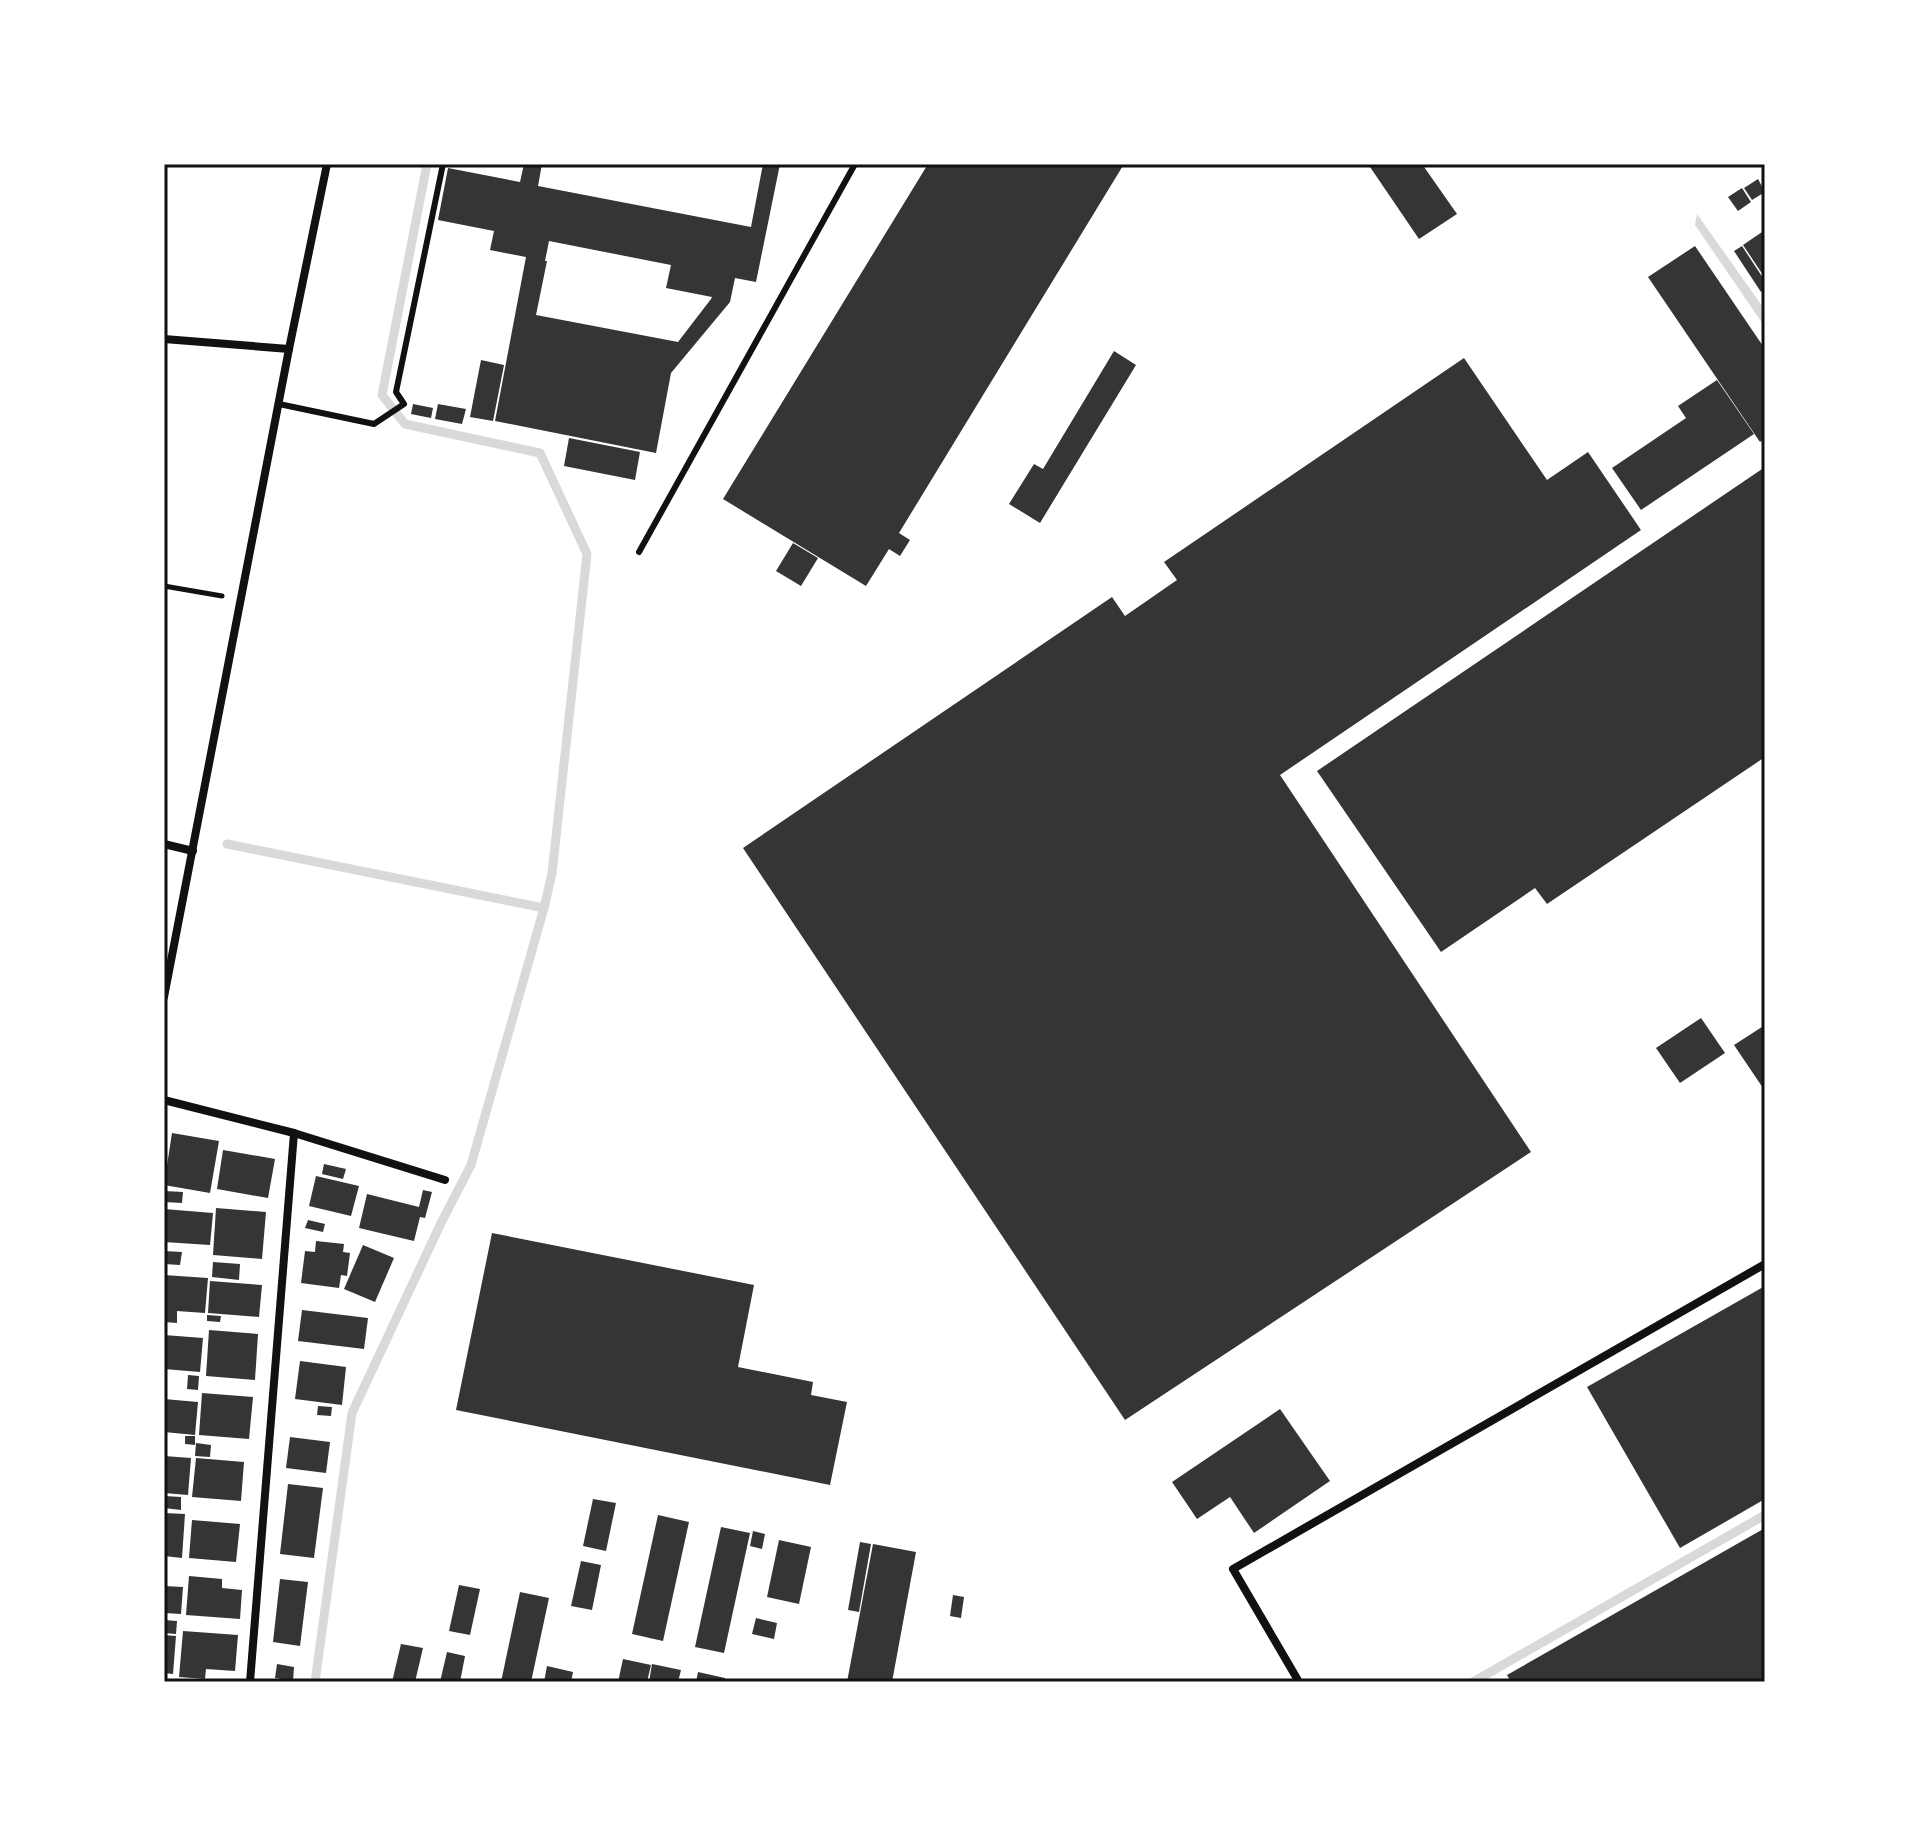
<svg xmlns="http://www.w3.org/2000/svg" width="1929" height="1846" viewBox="0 0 1929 1846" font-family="Raleway,sans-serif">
  <rect width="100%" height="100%" fill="#fff"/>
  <polygon fill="#d9d9d9" points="1697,214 1765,310 1765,327 1695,225"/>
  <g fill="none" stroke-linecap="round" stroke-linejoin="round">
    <g stroke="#d9d9d9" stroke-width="9">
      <polyline points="227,844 544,908"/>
      <polyline points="315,1682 352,1413 441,1223 471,1165 544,908 552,873 587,554 540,453 405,424 382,395 427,164"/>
      <polyline points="1473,1682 1765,1515"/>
    </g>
  </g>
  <g fill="#353535" fill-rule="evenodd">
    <path d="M524 164H542L538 186 751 227 763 164H780L756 282 735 278 730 302 671 373 656 453 495 421 526 257 490 250 494 231 438 220 448 168 520 182ZM549 241 671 265 666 288 712 297 711 299 678 342 536 315 547 261H545Z"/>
    <polygon points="928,164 1124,164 899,533 910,540 900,556 889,549 866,586 723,499"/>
    <polygon points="1368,164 1422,164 1457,214 1419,239"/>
    <polygon points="1758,179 1765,192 1752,200 1744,188"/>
    <polygon points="1742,188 1751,202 1738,211 1728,197"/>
    <polygon points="1765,230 1765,278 1743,245"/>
    <polygon points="1695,246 1765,349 1765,438 1760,442 1648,277"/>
    <polygon points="1742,246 1765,281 1765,289 1761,292 1734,251"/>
    <polygon points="1114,351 1136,365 1040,523 1009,504 1034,464 1043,469"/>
    <polygon points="1464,358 1547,480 1588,452 1641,530 1280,775 1531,1152 1125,1420 743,848 1112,597 1125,616 1177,580 1164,562"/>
    <polygon points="481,360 504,365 493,421 470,417"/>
    <polygon points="1717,380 1754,434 1641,510 1612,468 1686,418 1678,406"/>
    <polygon points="413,404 433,408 431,418 411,414"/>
    <polygon points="438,404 466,409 462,424 435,419"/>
    <polygon points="569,438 640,452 635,480 564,466"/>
    <polygon points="1765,467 1765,757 1547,904 1535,888 1441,952 1317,771"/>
    <polygon points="793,543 818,558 801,586 776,571"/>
    <polygon points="1701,1018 1725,1053 1680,1083 1656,1048"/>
    <polygon points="1765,1025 1765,1091 1734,1045"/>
    <polygon points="172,1133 219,1141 210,1193 164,1185"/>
    <polygon points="223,1150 275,1159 268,1198 217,1189"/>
    <polygon points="324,1164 346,1169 343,1179 322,1174"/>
    <polygon points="316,1176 359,1186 351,1216 309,1206"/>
    <polygon points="423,1190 432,1192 425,1218 420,1217 414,1241 359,1228 367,1194 419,1207"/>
    <polygon points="164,1191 183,1192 182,1203 164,1202"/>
    <polygon points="216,1208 266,1212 262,1259 213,1255"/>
    <polygon points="164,1209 213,1213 210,1245 164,1242"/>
    <polygon points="308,1220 325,1224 323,1232 305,1228"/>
    <polygon points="492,1233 754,1285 738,1367 813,1382 811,1395 847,1402 830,1485 456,1410"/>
    <polygon points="316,1241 344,1244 343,1252 350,1253 347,1276 341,1275 339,1288 301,1283 305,1251 315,1252"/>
    <polygon points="363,1245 394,1258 375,1302 344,1289"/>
    <polygon points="164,1251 182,1252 180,1265 164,1264"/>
    <polygon points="213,1262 240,1264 239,1280 212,1277"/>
    <polygon points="164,1275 208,1278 205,1313 177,1311 177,1323 164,1322"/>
    <polygon points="210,1281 262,1285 259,1317 208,1313"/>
    <polygon points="1765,1286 1765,1499 1680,1548 1587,1387"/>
    <polygon points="302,1310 368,1318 364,1349 298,1341"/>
    <polygon points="207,1315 221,1316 220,1322 207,1321"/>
    <polygon points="209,1330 258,1334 255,1380 206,1376"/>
    <polygon points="164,1335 203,1338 200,1372 164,1369"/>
    <polygon points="300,1361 346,1367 342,1405 295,1399"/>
    <polygon points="188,1375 199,1376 198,1390 187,1389"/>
    <polygon points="202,1393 253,1397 249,1439 199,1435"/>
    <polygon points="164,1399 198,1402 195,1435 164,1432"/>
    <polygon points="318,1406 332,1407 331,1416 317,1415"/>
    <polygon points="1280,1409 1330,1481 1254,1533 1230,1497 1197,1519 1172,1482"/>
    <polygon points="185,1436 195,1436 195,1445 185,1444"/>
    <polygon points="290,1437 330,1442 326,1473 286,1468"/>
    <polygon points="196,1443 211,1445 210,1457 195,1456"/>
    <polygon points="164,1456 191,1458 188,1495 164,1493"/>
    <polygon points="196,1458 244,1462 241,1501 192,1497"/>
    <polygon points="288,1484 323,1488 314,1558 280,1554"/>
    <polygon points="164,1496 181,1497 181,1510 164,1508"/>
    <polygon points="593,1499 616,1503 606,1551 583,1546"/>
    <polygon points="164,1513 185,1514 182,1558 164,1556"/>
    <polygon points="658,1515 689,1522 663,1641 632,1634"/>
    <polygon points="192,1520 240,1524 236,1562 189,1558"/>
    <polygon points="721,1527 750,1533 724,1653 695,1647"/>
    <polygon points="1765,1528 1765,1682 1511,1682 1507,1675"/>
    <polygon points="753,1531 765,1534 762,1549 750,1546"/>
    <polygon points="779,1540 811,1547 799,1604 767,1597"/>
    <polygon points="860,1542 871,1544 859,1612 848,1610"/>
    <polygon points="873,1544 916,1552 892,1682 847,1682"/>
    <polygon points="581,1561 601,1565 592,1610 571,1606"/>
    <polygon points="189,1576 222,1579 222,1588 242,1590 240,1619 186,1615"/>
    <polygon points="280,1579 308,1582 300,1646 273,1642"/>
    <polygon points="459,1585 480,1589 470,1635 449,1631"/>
    <polygon points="164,1586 183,1587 181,1614 164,1613"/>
    <polygon points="520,1592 549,1598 531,1682 501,1682"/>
    <polygon points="953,1595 964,1597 961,1618 950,1616"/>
    <polygon points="756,1618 777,1623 774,1639 752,1634"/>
    <polygon points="164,1620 177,1621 176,1634 164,1633"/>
    <polygon points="183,1631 238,1635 235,1671 206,1669 205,1679 179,1677"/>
    <polygon points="164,1635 176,1636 173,1674 164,1673"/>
    <polygon points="401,1644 423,1648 415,1682 392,1682"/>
    <polygon points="447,1652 465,1656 460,1682 440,1682"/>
    <polygon points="623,1659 651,1665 647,1682 618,1682"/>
    <polygon points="277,1664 294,1667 293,1681 275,1678"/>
    <polygon points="652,1664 681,1670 678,1682 649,1682"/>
    <polygon points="547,1666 573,1672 571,1682 544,1682"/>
    <polygon points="698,1672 725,1678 724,1682 696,1682"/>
  </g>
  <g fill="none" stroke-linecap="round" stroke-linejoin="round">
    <polyline stroke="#111" stroke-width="5" points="164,586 222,596"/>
    <g stroke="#111" stroke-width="6">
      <polyline points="279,404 374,424 404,404 396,392 443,164"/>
      <polyline points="639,552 855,164"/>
    </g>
    <g stroke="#111" stroke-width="8">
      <polyline points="164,339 289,349"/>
      <polyline points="164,844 193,851"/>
      <polyline points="164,997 289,349 327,164"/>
      <polyline points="164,1100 294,1133 250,1682"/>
      <polyline points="294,1133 445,1180"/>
      <polyline points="1299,1682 1233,1569 1765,1264"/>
    </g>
  </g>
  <rect width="1929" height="1846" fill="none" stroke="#ffffff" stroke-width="332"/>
  <rect x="166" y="166" width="1597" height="1514" fill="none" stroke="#111" stroke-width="3"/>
</svg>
